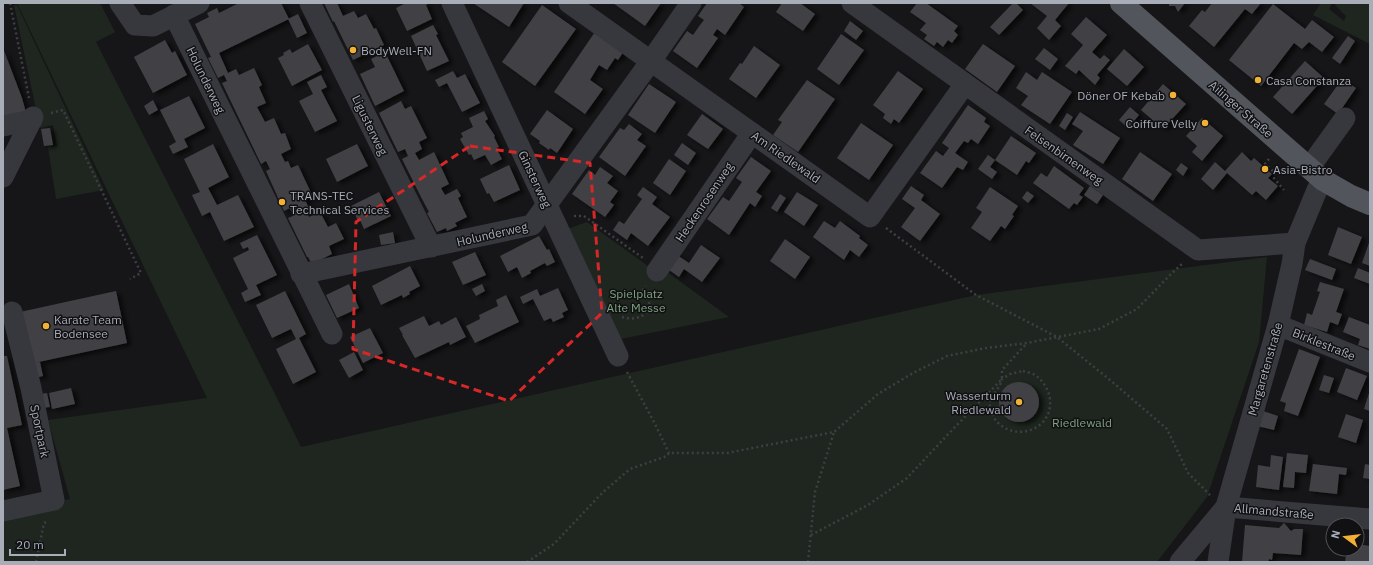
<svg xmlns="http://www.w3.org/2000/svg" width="1373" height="565" viewBox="0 0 1373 565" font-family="'IBM Plex Sans',sans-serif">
  <defs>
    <filter id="shadow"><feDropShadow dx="4.5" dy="2.5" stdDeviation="2" flood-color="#0009"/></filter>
  </defs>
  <rect width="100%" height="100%" fill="#161618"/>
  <g fill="#1e261f">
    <polygon points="17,3 100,3 115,32 96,42 273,390 301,447 976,295 1267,257 1259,342 1207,497 1157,562 3,562 3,515 70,499 48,420 207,398"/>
    <polygon points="1321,3 1332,3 1329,9 1344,21 1346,16 1335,5 1337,3 1370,3 1370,44 1313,15"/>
    <polygon points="14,5 17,5 104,190 56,199 48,147 57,146 53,125 40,128"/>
    <polygon points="587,222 659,274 663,269 729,317 616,340 564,230"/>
  </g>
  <g fill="#404145" filter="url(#shadow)">
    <polygon points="239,3 281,3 289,19 219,53 228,73 236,69 239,75 254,68 262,85 259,87 266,103 257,107 265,122 274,118 281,134 285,133 291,149 281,154 285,162 288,161 291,168 298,165 313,197 305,200 309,208 306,210 309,217 320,212 328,227 336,223 344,239 329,246 332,254 312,264 308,257 307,257 288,218 293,216 290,208 284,211 266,171 270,169 266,161 261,164 222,83 227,81 224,75 218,78 208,58 211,57 195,24 209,17 207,13 217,8 219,13"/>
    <polygon points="324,3 337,3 343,16 354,11 358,18 366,14 374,29 376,28 384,45 353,60 334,21 333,22"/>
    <polygon points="406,3 429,3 426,5 432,19 407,31 396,8"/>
    <polygon points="473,3 524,3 509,27"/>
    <polygon points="613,3 661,3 645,26"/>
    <polygon points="707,3 739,3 744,7 725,35 717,29 713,35 718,38 697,68 673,51 687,31 693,35 700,25 704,20 698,16"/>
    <polygon points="782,3 800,3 815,14 803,31 776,12"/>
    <polygon points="917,3 926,3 958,26 954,31 958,35 952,43 948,40 943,47 937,42 934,46 924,39 927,35 920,30 926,23 910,12"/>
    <polygon points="1013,3 1016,3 1023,10 999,35 990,27"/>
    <polygon points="1030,3 1069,3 1055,20 1061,26 1049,40 1037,28 1047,16"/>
    <polygon points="1169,3 1185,3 1178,12 1175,6 1169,6"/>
    <polygon points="1212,3 1261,3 1252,14 1245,9 1214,47 1189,26 1202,10 1205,12"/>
    <polygon points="1273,4 1305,29 1312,20 1334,37 1322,52 1309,42 1302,49 1294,43 1261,86 1229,60"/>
    <polygon points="542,5 576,29 535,86 502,62"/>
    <polygon points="298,14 307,33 297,38 288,19"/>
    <polygon points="1086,17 1107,35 1092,52 1100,59 1104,55 1110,60 1097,75 1100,78 1095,85 1079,70 1076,74 1065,66 1083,45 1071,34"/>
    <polygon points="850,21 863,31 856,40 844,31"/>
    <polygon points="433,25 438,34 436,35 449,61 427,71 411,36"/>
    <polygon points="599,26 628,45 618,60 615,58 607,70 599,65 590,80 603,89 585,114 554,92"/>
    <polygon points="841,34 864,50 839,85 817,69"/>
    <polygon points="1348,36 1355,41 1340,64 1332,58"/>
    <polygon points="165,40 172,53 175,51 187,75 153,93 134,57"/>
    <polygon points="308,44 322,70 292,86 278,58 284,55 283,53 290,49 292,53"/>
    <polygon points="983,44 1015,66 997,92 965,69"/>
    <polygon points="754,46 780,65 756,98 729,79 740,63 742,64"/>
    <polygon points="3,48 22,98 27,116 3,119"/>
    <polygon points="1044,48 1058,59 1050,70 1035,59"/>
    <polygon points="1124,49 1144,67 1127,86 1107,69"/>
    <polygon points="385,52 404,91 375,106 360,74 375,67 371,59"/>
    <polygon points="1305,61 1324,78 1292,114 1273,97"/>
    <polygon points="453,71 457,78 465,74 480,103 462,112 447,83 439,87 435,80"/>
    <polygon points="898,71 923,89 899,123 894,119 891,124 883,118 885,114 873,105"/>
    <polygon points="1026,72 1037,80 1042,72 1072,92 1050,124 1021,105 1028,96 1016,88"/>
    <polygon points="321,75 327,87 321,90 337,121 315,132 299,101 313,94 307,82"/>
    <polygon points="1342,79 1356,88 1338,114 1324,104"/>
    <polygon points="807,80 835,99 798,152 773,135 782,122 778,120"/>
    <polygon points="649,84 676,102 655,133 628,115"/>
    <polygon points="1163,84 1186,104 1163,129 1141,110"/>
    <polygon points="189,96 205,128 184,139 188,147 173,154 169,146 176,142 160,110"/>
    <polygon points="153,100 158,110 149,115 144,106"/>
    <polygon points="401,101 405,109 411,106 427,138 419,142 422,149 415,153 419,160 434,152 449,184 441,188 445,195 457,189 461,196 458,198 467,217 455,223 457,226 447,231 446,228 437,232 427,213 429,212 421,197 402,159 408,156 405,149 398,152 379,113"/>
    <polygon points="968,105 986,118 984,122 990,126 978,144 971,139 968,143 964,141 955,153 968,162 963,170 957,167 942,188 920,173 936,151 943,156 949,148 942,143"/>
    <polygon points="1130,107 1139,115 1128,128 1119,120"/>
    <polygon points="547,110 573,129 557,153 550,148 549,150 539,143 540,141 530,134"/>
    <polygon points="484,111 488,119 485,121 495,136 494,137 499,147 496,148 502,159 491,165 485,155 474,160 471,154 469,155 460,139 463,137 461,133 473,127 469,118"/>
    <polygon points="1080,112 1120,138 1103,164 1073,145 1083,131 1072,124"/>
    <polygon points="1067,113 1073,117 1065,130 1059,126"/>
    <polygon points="702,114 723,129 708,149 687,135"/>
    <polygon points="1202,118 1223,136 1202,161 1192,152 1197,146 1186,136"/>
    <polygon points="861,123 893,145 869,180 837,158"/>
    <polygon points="629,124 642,134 637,140 646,146 625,176 599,157 620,128 624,130"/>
    <polygon points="50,128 53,145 44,146 41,129"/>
    <polygon points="1011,136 1036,153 1029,163 1026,161 1017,175 995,160"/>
    <polygon points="682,143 696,153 688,165 674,155"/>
    <polygon points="213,144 229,177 208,188 217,205 238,195 254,227 224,241 210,212 202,216 192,195 200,192 184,159"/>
    <polygon points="357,144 368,166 337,182 326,159"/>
    <polygon points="1140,152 1172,174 1153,201 1122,179"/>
    <polygon points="1242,152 1251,161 1254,158 1272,174 1268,178 1278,186 1266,200 1256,191 1252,195 1227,173 1213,190 1201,179 1215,162 1225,171"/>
    <polygon points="988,155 995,160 990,167 997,172 992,179 978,169"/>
    <polygon points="751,157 771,171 756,192 762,196 755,207 750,203 729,235 707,219 723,197 729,201 742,182 736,178"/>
    <polygon points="669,159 686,171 670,195 653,183"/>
    <polygon points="1181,163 1188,168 1183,176 1176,170"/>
    <polygon points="509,165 520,190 494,202 489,193 487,194 480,179"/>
    <polygon points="1054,166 1084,188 1079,195 1083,197 1077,205 1074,203 1069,209 1033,183 1041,173 1047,177"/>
    <polygon points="600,167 613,176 607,183 618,191 610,202 614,205 605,217 572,194 589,170 595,175"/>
    <polygon points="911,186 924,195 921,200 940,214 920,241 901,227 915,208 902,199"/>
    <polygon points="1090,186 1103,195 1097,204 1084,195"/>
    <polygon points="643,187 657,197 652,204 670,217 648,246 631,233 627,240 613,230 619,221 624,224 642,199 637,195"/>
    <polygon points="990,187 1018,206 1012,215 1014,216 1005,229 1001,226 990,241 971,228 982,212 976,208"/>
    <polygon points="1027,191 1034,196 1028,203 1022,198"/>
    <polygon points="379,192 391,216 364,229 360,220 358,221 351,206"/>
    <polygon points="797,192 818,205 804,226 784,212"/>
    <polygon points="780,194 786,198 777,212 771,208"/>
    <polygon points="824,221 835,228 840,221 860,236 859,238 868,245 859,257 850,250 844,260 813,237"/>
    <polygon points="1338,227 1362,237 1351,264 1328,255"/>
    <polygon points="393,232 395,243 381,245 379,235"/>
    <polygon points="257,235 277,275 256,285 261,295 245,302 241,293 248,289 233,258 249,250 248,247 243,249 240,243"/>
    <polygon points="539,236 547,250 549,249 555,262 547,266 545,263 530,271 531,273 522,278 517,267 508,272 500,256"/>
    <polygon points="785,239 810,257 795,279 770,261"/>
    <polygon points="1370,240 1370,266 1362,263"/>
    <polygon points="701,245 720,258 702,282 684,269 679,277 665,267 674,253 689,263"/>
    <polygon points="475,252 486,275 463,285 452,262"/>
    <polygon points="1310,259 1336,269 1332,280 1305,270"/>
    <polygon points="410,266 420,286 409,292 410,294 403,298 402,295 381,305 372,286"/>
    <polygon points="1358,268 1370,273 1370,284 1354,278"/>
    <polygon points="1320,282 1344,289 1336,312 1342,314 1338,325 1330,322 1327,332 1304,325 1307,313 1312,315 1320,292 1317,291"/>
    <polygon points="349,284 359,308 337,318 326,295"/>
    <polygon points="482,284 485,291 476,296 472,289"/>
    <polygon points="558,288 568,310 562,313 564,317 553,322 551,318 544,321 533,299 523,304 520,297 537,289 540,296"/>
    <polygon points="116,291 127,343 34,363 40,362 43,376 35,378 20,312"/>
    <polygon points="285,291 306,334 299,338 316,372 293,384 276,349 296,339 291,329 272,338 256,305"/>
    <polygon points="506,295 519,322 475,343 466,326 480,319 479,315 498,306 496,300"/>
    <polygon points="424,316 429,326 439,321 441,325 456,317 466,337 450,345 449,342 415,358 402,335 403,335 399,328"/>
    <polygon points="1349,317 1370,325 1370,349 1358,345 1360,339 1343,332"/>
    <polygon points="370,328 383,353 363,363 350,337"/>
    <polygon points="1299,349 1320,357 1298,416 1284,411 1286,403 1280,401"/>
    <polygon points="354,352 363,370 349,378 339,360"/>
    <polygon points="3,356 7,356 22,425 7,428 20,486 3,490"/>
    <polygon points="1346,368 1367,376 1357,400 1337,392"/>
    <polygon points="1324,375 1334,378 1329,393 1319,390"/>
    <circle cx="1019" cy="402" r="20"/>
    <polygon points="71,388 75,404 52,409 49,393"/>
    <polygon points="1370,390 1370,411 1364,409"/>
    <polygon points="47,393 50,407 42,408 40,394"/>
    <polygon points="1263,411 1278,416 1274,430 1257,426"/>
    <polygon points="1346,414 1363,420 1356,443 1338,437"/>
    <polygon points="1287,453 1308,455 1306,473 1295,472 1294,488 1283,487"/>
    <polygon points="1271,455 1283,457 1279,490 1256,487 1258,465 1270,467"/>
    <polygon points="1313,464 1347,468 1346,475 1339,474 1337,494 1309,491"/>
    <polygon points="1365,464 1370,465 1370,479 1363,478"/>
    <polygon points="1284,523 1291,531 1294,529 1303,529 1301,555 1273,553 1272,560 1269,559 1268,562 1242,562 1245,525 1279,528"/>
    <polygon points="1357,544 1370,546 1370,562 1345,562 1347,549 1357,549"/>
  </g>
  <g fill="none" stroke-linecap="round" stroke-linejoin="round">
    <g stroke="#3d3f44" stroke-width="2.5" stroke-dasharray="2 3" stroke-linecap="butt">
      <polyline points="10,3 29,98"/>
      <polyline points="51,113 63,110 141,273 130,279"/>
      <polyline points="1269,159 1265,164 1275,173 1273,177 1284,190"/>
      <polyline points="574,216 584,216 643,258"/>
      <polyline points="886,228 976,295 1057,337 1110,380 1167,429 1188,473 1210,495"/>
      <path d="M622 317C632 320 646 319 649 306 650 300 646 295 643 290L646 286"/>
      <path d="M1023 371C1027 372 1032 373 1035 375 1051 386 1056 409 1042 423 1027 438 1000 433 992 414 991 411 990 406 989 402L1000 385 1002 379 1010 374Z"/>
      <polyline points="627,372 654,422 669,453"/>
      <polyline points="811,535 868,505 907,478 954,428 1002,379 1002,370 1027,343"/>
      <polyline points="36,562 44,523 46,522"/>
      <polyline points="527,562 554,544 602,493 630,469 667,456 669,453 727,453 834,432 878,394 913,373 947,356 986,348 1027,343 1099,329 1137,309 1170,275 1184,262"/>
      <polyline points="808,562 815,492 834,432"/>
    </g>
    <g stroke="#37383d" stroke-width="21">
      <polyline points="120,3 135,25 153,26 199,3"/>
      <polyline points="310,3 431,247"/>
      <polyline points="452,3 618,356"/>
      <polyline points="569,3 870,217 965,84"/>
      <polyline points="852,3 1198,250 1295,243"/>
      <polyline points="174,15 332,334"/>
      <polyline points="3,126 32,120"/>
      <polyline points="1309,168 1345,118"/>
      <polyline points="3,177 33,117"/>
      <polyline points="657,271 752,133"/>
      <polyline points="301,274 532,225 651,61 691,3"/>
      <polyline points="1278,325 1370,362"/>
      <polyline points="1226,507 1370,519"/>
      <polyline points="3,511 54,500 31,388 12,312"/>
      <polyline points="1180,562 1226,507"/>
      <polyline points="1218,562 1226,507 1278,325 1292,264 1295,243 1317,190 1323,180"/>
    </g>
    <polyline stroke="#53555c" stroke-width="22" points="1121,3 1323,180 1351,196 1370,204"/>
  </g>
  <path fill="none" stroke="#d62828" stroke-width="3" stroke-dasharray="8 5" stroke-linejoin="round" d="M470 146 590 163 602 313 509 401 353 349 356 222Z"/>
  <g fill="#f2b134" stroke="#111113" stroke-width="1.5">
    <circle cx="353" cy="50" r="4"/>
    <circle cx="1258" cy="80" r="4"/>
    <circle cx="1173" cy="95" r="4"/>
    <circle cx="1205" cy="123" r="4"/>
    <circle cx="1265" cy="169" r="4"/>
    <circle cx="282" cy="202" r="4"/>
    <circle cx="46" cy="326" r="4"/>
    <circle cx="1019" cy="402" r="4"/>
  </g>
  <g text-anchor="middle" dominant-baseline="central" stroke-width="3" stroke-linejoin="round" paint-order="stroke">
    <g font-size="12" fill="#a8adb8" stroke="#111113" text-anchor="start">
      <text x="361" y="50">BodyWell-FN</text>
      <text x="1266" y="80">Casa Constanza</text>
      <text x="1165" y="95" text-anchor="end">Döner OF Kebab</text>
      <text x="1197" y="123" text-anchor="end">Coiffure Velly</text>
      <text x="1273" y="169">Asia-Bistro</text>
      <text x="290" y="195">TRANS-TEC<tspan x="290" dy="14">Technical Services</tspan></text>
      <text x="54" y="319">Karate Team<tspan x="54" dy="14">Bodensee</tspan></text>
      <text x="1011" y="395" text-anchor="end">Wasserturm<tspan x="1011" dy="14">Riedlewald</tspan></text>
    </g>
    <g font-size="12" fill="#a8adb8" stroke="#111113">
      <text transform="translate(206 80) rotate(64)">Holunderweg</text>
      <text transform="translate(1241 109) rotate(41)">Ailinger Straße</text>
      <text transform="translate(370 125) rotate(64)">Ligusterweg</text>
      <text transform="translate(1064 155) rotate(35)">Felsenbirnenweg</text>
      <text transform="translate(786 157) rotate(35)">Am Riedlewald</text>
      <text transform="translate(535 179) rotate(65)">Ginsterweg</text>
      <text transform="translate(704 202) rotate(-56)">Heckenrosenweg</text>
      <text transform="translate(492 234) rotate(-13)">Holunderweg</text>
      <text transform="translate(1324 344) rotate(22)">Birklestraße</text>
      <text transform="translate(1265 369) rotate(-74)">Margaretenstraße</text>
      <text transform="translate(40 431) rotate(78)">Sportpark</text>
      <text transform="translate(1274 511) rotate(5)">Allmandstraße</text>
    </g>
    <g font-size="12" fill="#7fa381" stroke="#111113">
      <text x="636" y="293">Spielplatz<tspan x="636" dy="14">Alte Messe</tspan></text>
      <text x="1082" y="422">Riedlewald</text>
    </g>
  </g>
  <rect width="1373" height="565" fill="none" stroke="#a8adb8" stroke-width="8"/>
  <g transform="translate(1345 537) rotate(285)"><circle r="19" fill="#111113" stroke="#4d4f55"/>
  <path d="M0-3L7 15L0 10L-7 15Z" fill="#f2b134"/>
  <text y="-6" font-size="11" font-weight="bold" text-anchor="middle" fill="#a8adb8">N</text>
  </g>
  <path d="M10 549v6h55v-6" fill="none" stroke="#a8adb8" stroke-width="2"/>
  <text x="16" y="549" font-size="12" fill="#a8adb8" stroke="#111113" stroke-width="3" paint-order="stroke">20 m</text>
</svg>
